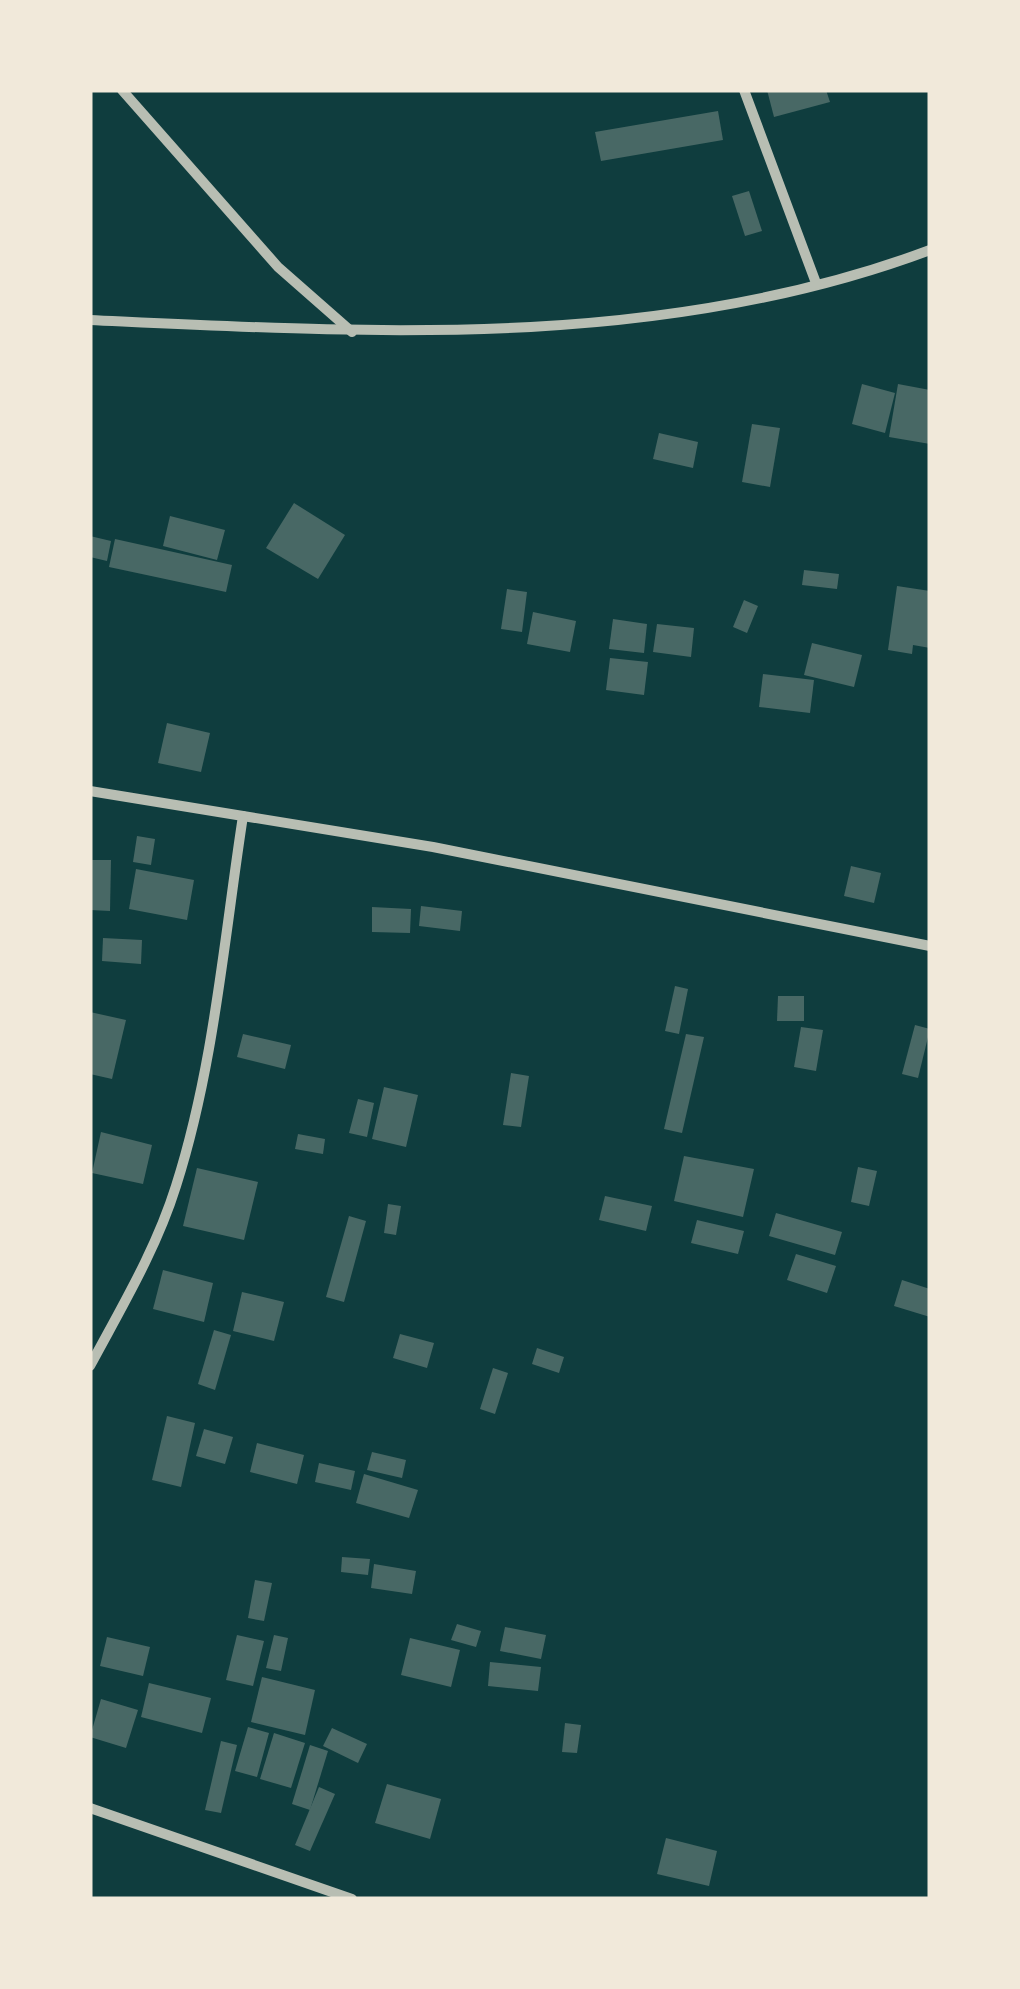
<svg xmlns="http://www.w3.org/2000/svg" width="1020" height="1989" viewBox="0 0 1020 1989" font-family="Karla,sans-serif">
  <rect width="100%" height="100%" fill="#0f3d3e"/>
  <g fill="#486865">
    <polygon points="767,90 826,90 830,102 774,117"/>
    <polygon points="718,111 723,140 601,161 595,132"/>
    <polygon points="749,191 762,231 745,236 732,196"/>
    <polygon points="862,384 895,393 885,433 852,424"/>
    <polygon points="898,384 930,390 930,444 889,437"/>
    <polygon points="752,424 780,428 770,487 742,482"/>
    <polygon points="659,433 698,442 693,468 653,459"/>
    <polygon points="294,503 345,535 318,579 266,548"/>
    <polygon points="170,516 225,530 217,560 163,546"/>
    <polygon points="90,536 111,541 107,561 90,557"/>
    <polygon points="115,539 232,565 226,592 109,567"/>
    <polygon points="804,570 839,574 837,589 802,585"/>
    <polygon points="897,586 930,591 930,648 913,645 912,654 888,650"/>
    <polygon points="507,589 527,592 522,632 501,629"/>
    <polygon points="744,600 758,606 747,633 733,627"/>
    <polygon points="533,612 576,621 570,652 527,644"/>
    <polygon points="613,619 647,624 644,653 609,649"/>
    <polygon points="657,624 694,628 691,657 653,652"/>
    <polygon points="812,643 862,655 854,687 804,675"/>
    <polygon points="610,658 648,662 644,695 606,690"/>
    <polygon points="763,674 814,680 810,713 759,707"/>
    <polygon points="167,723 210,733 201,772 158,763"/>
    <polygon points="137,836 155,839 151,865 133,862"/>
    <polygon points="90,860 111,860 110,911 90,910"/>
    <polygon points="851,866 881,873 874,903 844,896"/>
    <polygon points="136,869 194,880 187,920 129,909"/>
    <polygon points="421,906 462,911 460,931 419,926"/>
    <polygon points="372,907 411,909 410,933 372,932"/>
    <polygon points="103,938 142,940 141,964 102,961"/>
    <polygon points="675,986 688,989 679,1034 665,1031"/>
    <polygon points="778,996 804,996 804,1021 777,1021"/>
    <polygon points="90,1012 126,1020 112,1079 90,1074"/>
    <polygon points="915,1025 930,1029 918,1078 902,1074"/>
    <polygon points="801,1027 823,1030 816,1071 794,1067"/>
    <polygon points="243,1034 291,1045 285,1069 237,1057"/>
    <polygon points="686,1034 704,1037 682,1133 664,1129"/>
    <polygon points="511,1073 529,1076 521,1127 503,1125"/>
    <polygon points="384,1087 418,1095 406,1147 372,1139"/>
    <polygon points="358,1099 374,1103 367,1137 349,1133"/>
    <polygon points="101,1132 152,1145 143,1184 92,1173"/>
    <polygon points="298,1134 325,1139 323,1154 295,1149"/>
    <polygon points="684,1156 754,1169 743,1217 674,1201"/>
    <polygon points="858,1167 877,1171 869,1206 851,1202"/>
    <polygon points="197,1168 258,1182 244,1240 183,1226"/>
    <polygon points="605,1196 652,1206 646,1231 599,1220"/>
    <polygon points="388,1204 401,1206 396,1235 384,1233"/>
    <polygon points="776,1213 842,1232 835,1255 769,1236"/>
    <polygon points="349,1216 366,1221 344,1302 326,1297"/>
    <polygon points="697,1220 744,1231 738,1254 691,1243"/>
    <polygon points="796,1254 836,1266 827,1293 787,1280"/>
    <polygon points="163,1270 213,1283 204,1322 153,1309"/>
    <polygon points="902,1280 930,1289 930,1317 894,1306"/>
    <polygon points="242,1292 284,1302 274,1341 233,1331"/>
    <polygon points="214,1330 231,1335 215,1390 198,1384"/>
    <polygon points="400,1334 434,1343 427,1368 393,1358"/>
    <polygon points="537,1348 564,1357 559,1373 532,1364"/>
    <polygon points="493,1368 508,1373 495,1414 480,1409"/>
    <polygon points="167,1416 195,1423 181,1487 152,1480"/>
    <polygon points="204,1429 233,1437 225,1464 196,1456"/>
    <polygon points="257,1443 304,1455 297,1484 250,1472"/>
    <polygon points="372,1452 406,1460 402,1478 367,1470"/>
    <polygon points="319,1463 355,1471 351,1490 315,1482"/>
    <polygon points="364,1474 418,1490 409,1518 356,1503"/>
    <polygon points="342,1557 370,1559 368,1575 341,1572"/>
    <polygon points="374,1564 416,1571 412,1594 371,1588"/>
    <polygon points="255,1580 272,1583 264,1621 248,1618"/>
    <polygon points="457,1624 481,1631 476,1647 451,1640"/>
    <polygon points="505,1627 546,1635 541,1659 500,1651"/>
    <polygon points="237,1635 264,1641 253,1686 226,1680"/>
    <polygon points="274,1635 288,1638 281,1671 266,1668"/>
    <polygon points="107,1637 150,1647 143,1676 100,1666"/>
    <polygon points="410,1638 460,1650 451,1687 401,1675"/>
    <polygon points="490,1662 541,1667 538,1691 488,1686"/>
    <polygon points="262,1677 315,1690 305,1735 251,1722"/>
    <polygon points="149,1683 211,1698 202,1733 141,1717"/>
    <polygon points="101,1699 138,1710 126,1748 90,1737"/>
    <polygon points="565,1723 581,1725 577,1753 562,1752"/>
    <polygon points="248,1727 269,1733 257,1777 235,1771"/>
    <polygon points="332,1728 367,1744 358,1763 323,1746"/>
    <polygon points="274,1733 305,1743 291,1788 260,1779"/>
    <polygon points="221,1741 237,1745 221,1813 205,1810"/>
    <polygon points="310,1745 328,1751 310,1810 292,1804"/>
    <polygon points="387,1784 441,1799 430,1839 375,1823"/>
    <polygon points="319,1787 335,1794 310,1851 295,1845"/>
    <polygon points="666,1838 717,1851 709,1886 657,1874"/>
  </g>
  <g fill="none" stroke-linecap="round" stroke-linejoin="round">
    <g stroke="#b8beb3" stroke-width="10">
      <polyline points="122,90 278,267 352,332"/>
      <polyline points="744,90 816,283"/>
      <path d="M90 320C372 333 660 351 930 250"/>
      <polyline points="90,791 433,847 930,946"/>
      <path d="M90 1366C121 1308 156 1250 176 1186 214 1067 224 939 243 816"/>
      <polyline points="90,1808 352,1899"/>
    </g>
  </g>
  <rect width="1020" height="1989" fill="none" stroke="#f1e9da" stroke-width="185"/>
</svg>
